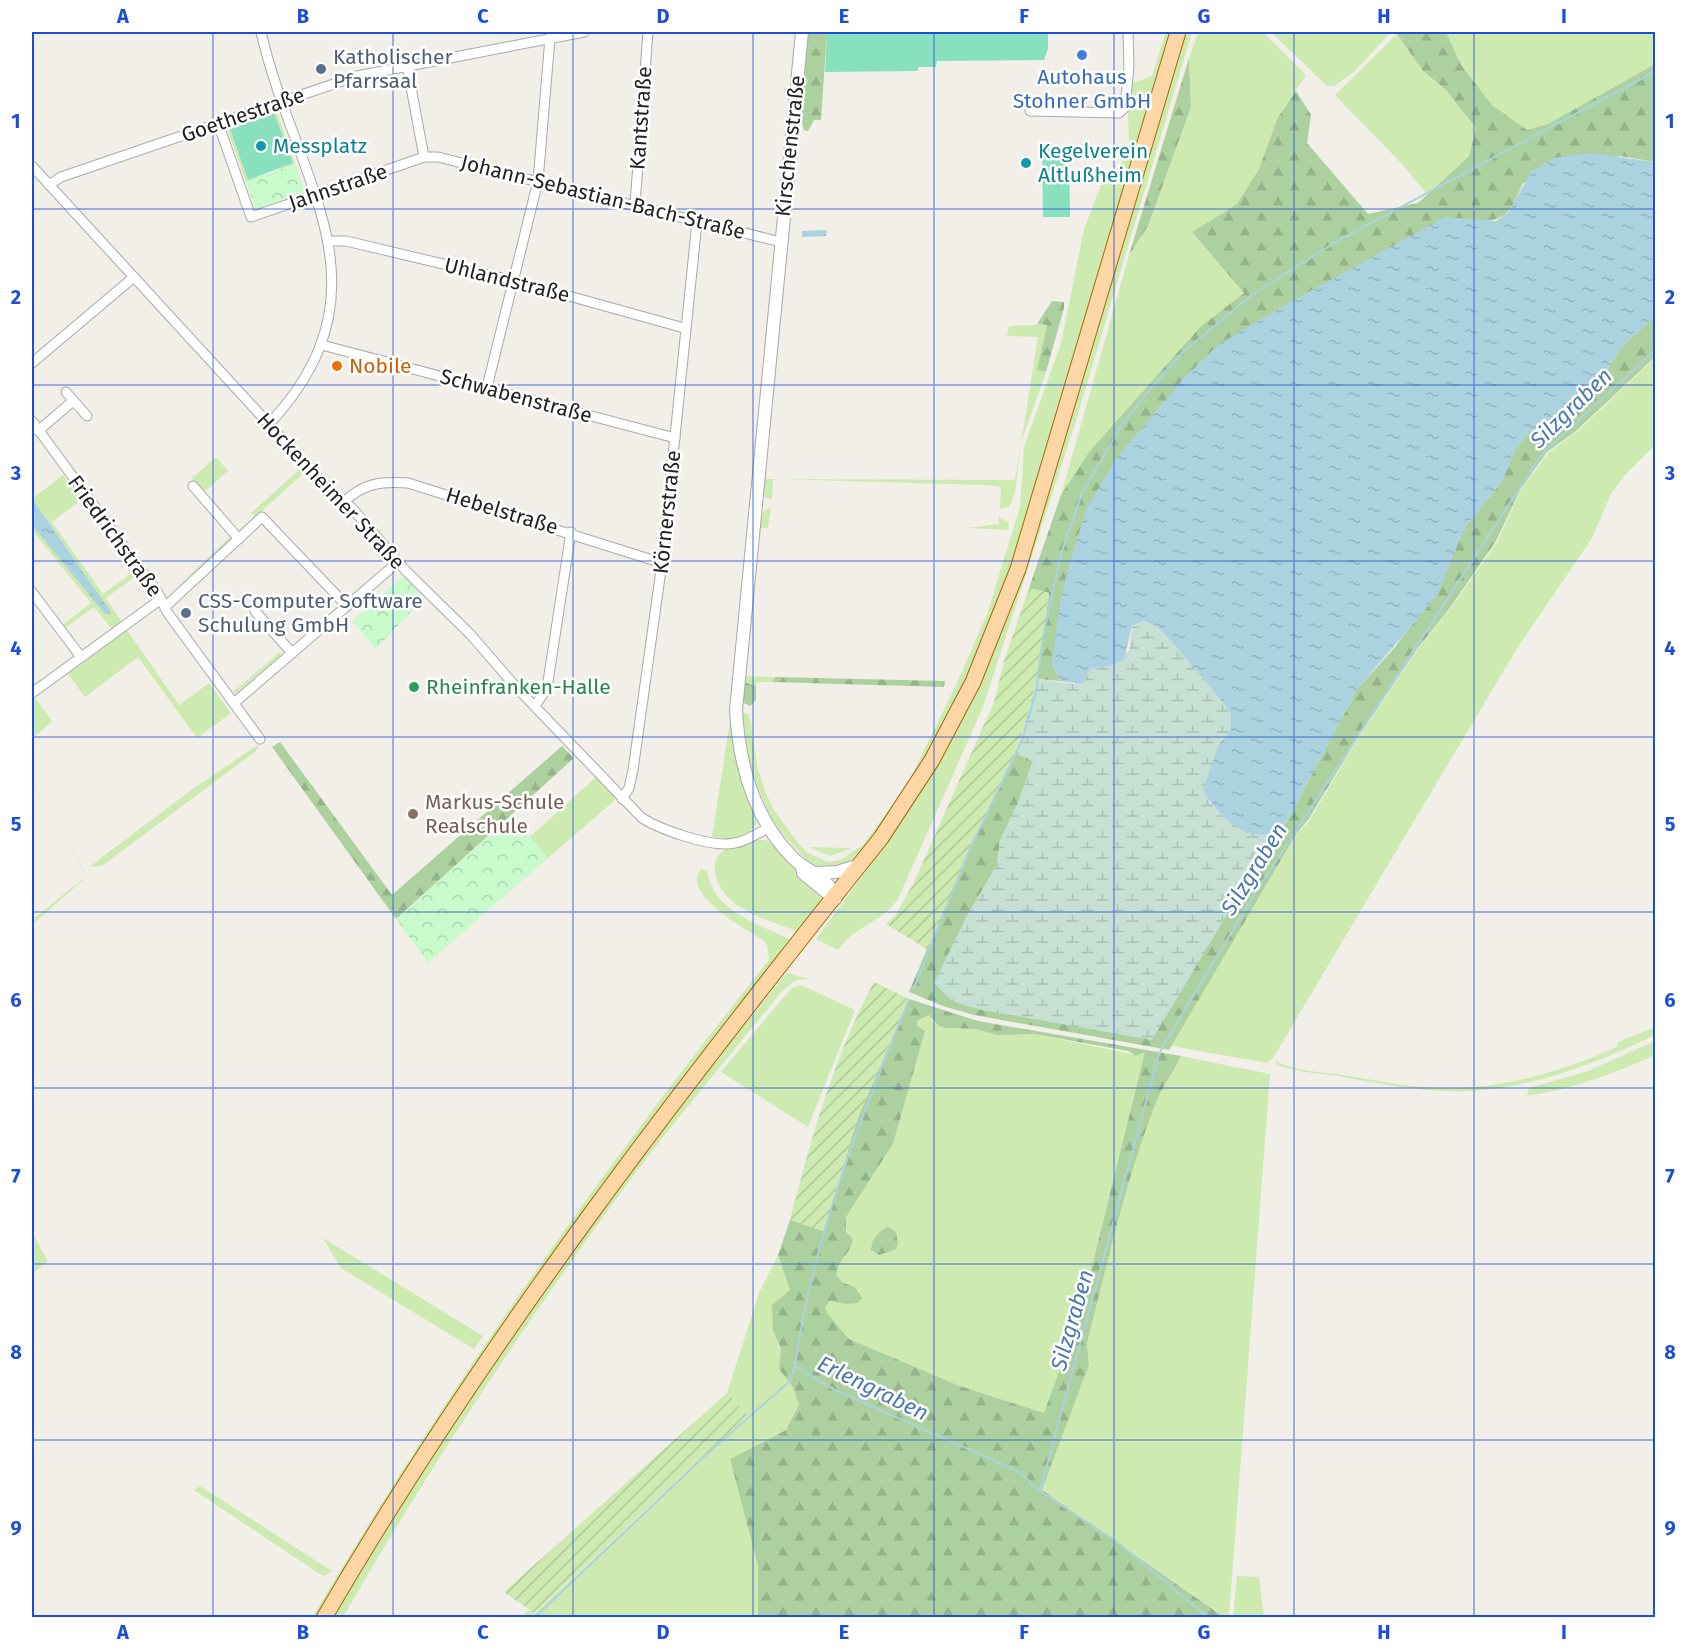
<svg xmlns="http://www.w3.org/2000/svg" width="1687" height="1649" viewBox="0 0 1687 1649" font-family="'Fira Sans',sans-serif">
  <defs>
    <pattern id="forest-firs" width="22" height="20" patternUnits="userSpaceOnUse" patternTransform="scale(1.5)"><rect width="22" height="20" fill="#add19e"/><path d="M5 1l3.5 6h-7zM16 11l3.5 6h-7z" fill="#95b388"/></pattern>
    <pattern id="wetland-marsh" width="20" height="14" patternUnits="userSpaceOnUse" patternTransform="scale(1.5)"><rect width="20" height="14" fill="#c6e0d4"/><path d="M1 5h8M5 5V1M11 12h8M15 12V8" fill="none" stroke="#aac0b6"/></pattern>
    <pattern id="park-crowns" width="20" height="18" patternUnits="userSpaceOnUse" patternTransform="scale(1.5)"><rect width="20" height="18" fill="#c8facc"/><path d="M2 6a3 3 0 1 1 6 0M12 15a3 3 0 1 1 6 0" fill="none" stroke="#acd6af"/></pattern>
    <pattern id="garden-furrows" width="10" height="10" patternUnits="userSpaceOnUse" patternTransform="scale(1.5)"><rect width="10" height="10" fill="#cdebb0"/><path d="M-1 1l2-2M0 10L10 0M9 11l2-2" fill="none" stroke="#b0c997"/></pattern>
    <pattern id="water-ripples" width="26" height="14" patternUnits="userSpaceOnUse" patternTransform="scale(1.5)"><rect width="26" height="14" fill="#aad3df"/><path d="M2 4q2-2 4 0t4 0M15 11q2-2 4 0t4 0" fill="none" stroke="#92b5bf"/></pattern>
  </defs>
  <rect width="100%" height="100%" fill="#f2efe9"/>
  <g fill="#cdebb0">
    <polygon points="1166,32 1173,32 1032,513 991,630 945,726 876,835 846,865 839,868 818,868 811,865 781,832 769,814 754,778 748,756 742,712 748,714 750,719 758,769 765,791 774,810 798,843 808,853 828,862 840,860 863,845 907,785 957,683 987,614 1020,507 1024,447 1061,343 1084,229 1105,175 1117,171 1129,146 1128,109 1131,84 1152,76"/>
    <path d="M1184 32H1192L1075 424 983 707 898 899C881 924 857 924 838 950L816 939 885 845 970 700Z"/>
    <polygon points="1198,32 1263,32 1306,75 1277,119 1259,169 1237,204 1192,232 1244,293 1200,327 1089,452 1061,495 1129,255 1148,226 1191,107 1189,58"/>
    <polygon points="1271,32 1391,32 1354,72 1334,86 1327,86"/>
    <polygon points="1446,32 1655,32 1655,64 1548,124 1527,130 1492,105 1461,65"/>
    <polygon points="1397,34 1423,71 1445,89 1476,128 1469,156 1427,194 1402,164 1335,95"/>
    <polygon points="276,110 295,164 272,173 292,163 274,113 261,118 260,115"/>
    <polygon points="251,118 252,121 230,129 248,179 268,174 246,182 227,128"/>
    <polygon points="1047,324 1037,370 1046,372 1021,443 1015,493 1009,507 1000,509 1001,487 984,485 773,479 772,500 762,495 764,479 772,479 1015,480 1038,337 1007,336 1009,326"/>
    <polygon points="1655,358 1655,445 1624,476 1611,494 1592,538 1516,650 1273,1058 1267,1063 1171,1046 1297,834 1309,821 1360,735 1417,650 1451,608 1497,542 1520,491 1548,453 1580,429"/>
    <polygon points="216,457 228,471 204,492 192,478"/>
    <polygon points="301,468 305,472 255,517 251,513"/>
    <polygon points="63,475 81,500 52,522 103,594 133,572 136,576 106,598 122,622 112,629 94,607 64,629 61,626 91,603 32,530 32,499"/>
    <polygon points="771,507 768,528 760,528 744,676 775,677 772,682 757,682 756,686 752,684 742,697 744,703 741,698 759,515"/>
    <polygon points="999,517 1008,522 1009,530 968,528 999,524"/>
    <polygon points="231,536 231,539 167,596"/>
    <polygon points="127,630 179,705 209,683 231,713 197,738 138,657 85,697 68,674"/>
    <polygon points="280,652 281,655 236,693 233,692"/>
    <polygon points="34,696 52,721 32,739 32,698"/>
    <polygon points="731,715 757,823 750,832 728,839 712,837"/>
    <polygon points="259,744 256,751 102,866 89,867 194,788"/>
    <polygon points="596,777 616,799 548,858 530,837"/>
    <polygon points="32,784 86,873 83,880 32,925 32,920 84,878 86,874"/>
    <path d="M758 840H766L775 846 822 895 823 903 799 932C768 919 721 910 715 872 711 847 739 845 758 840Z"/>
    <polygon points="809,847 852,848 830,856"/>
    <path d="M701 869 707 871C715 914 758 923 793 941L685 1080 320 1617 312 1618C448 1388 602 1168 769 960L767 945 762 939C745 929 681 894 701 869Z"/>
    <path d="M787 973 808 979 796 980 783 990C727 1059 669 1127 616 1199 518 1334 426 1473 343 1617L331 1618C406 1493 484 1370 568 1252 637 1156 712 1065 787 973Z"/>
    <polygon points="801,985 855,1010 808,1127 721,1072 782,999 792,988"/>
    <path d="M929 1015 933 1021 955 1029H976L997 1035 1034 1034 1132 1054 1146 1050 1073 1343 1062 1363 1044 1413 960 1386 849 1339 826 1313 825 1306 830 1301 837 1302 860 1291 842 1282 837 1276C835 1262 850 1257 852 1239L846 1232V1217L893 1144 922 1041 921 1029 917 1026V1021Z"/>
    <path d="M1655 1027V1035C1597 1063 1534 1088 1469 1091 1426 1093 1380 1084 1338 1076 1322 1074 1288 1071 1276 1064V1060C1284 1069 1324 1073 1337 1074 1370 1079 1404 1087 1437 1088 1500 1090 1560 1072 1617 1047L1618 1042Z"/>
    <path d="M1655 1041V1055C1613 1074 1572 1089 1527 1096L1529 1088 1588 1071Z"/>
    <path d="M1181 1056 1270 1074 1229 1617H1225L1042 1490 1089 1365 1087 1343C1108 1262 1126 1178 1157 1100 1163 1085 1174 1072 1181 1056Z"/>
    <polygon points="32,1232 48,1261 32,1274"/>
    <polygon points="323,1238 483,1336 474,1349 341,1268"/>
    <polygon points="778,1255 790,1290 778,1345 781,1349 779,1369 793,1387 799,1405 786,1430 730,1459 758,1566 758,1617 521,1618 528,1610 535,1613 748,1415 727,1393 759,1293"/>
    <polygon points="200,1486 332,1571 325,1576 320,1574 194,1490"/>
    <polygon points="1237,1576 1259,1577 1264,1617 1233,1617"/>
  </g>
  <g fill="url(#forest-firs)" fill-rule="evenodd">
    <polygon points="807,32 827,32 821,120 814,120 808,131 804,130 799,113"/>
    <path d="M1399 32H1446L1461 65 1492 105 1527 130 1548 124 1655 64V162L1620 156 1523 183C1512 207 1510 221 1480 221L1052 664 1060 681 1037 679 1049 593 1029 588 1061 495 1089 452 1200 327 1244 293 1192 232 1237 204 1259 169 1277 119 1296 91 1311 115 1307 143 1368 214 1418 203 1469 156 1476 128 1445 89 1423 71 1397 34Z"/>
    <polygon points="1189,58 1191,107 1148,226 1129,255"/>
    <polygon points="1052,301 1064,302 1064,308 1046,372 1037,370 1047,325 1037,324"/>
    <polygon points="1655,316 1655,357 1576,431 1547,452 1520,490 1496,541 1450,608 1417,649 1360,734 1308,820 1297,833 1169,1050 974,1015 943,1006 909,992 969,848 1016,753 1033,761 1018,803 1000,841 997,865 967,916 1152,1039 1264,852 1269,834 1280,830 1287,821 1358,688 1395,647 1418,615 1465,527 1502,481 1515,449 1531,431 1584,395 1602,379 1620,348"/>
    <polygon points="775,677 945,681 944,687 772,682"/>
    <polygon points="743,682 756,686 756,700 750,706 744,703"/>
    <polygon points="280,742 392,895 562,746 574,758 396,919 272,747"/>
    <path d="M909 999 978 1021 1181 1056C1174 1072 1163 1085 1157 1100 1126 1178 1108 1262 1087 1343L1089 1365 1042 1490 1224 1617H758V1566L730 1459 786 1430 799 1405 793 1387 779 1369 781 1349 773 1330 772 1305 790 1290 778 1255 790 1220 824 1231 857 1120ZM929 1015 939 1026 946 1028 976 1029 997 1035 1034 1034 1128 1051 1136 1056 1145 1052 1073 1343 1062 1363 1044 1413 960 1386 849 1339 827 1313 825 1307 830 1301 845 1304 858 1303 862 1298 856 1288 842 1282 837 1276C835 1262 850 1256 853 1239L846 1232V1217L893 1144 925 1031 917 1026V1021Z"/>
    <path d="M888 1227 896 1232 898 1245 895 1250 879 1255 871 1250C872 1240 878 1230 888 1227Z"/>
  </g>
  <path fill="url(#wetland-marsh)" d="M1144 621C1148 623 1154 625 1157 627 1164 631 1228 707 1230 713 1232 718 1230 726 1230 732L1219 744 1209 801C1226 823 1242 833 1269 834L1264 852 1152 1040 977 1009 952 1001 934 983 967 916 997 865 1000 841 1018 803 1033 762 1016 753 1037 679 1074 684 1085 679 1091 668 1129 651 1132 627Z"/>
  <g fill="url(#park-crowns)">
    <polygon points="295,164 305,191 256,209 246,182"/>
    <polygon points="403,576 424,598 376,649 352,621"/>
    <polygon points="511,816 548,858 428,963 396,919"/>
  </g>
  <g fill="url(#garden-furrows)">
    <polygon points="1029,588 1049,593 1037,679 1016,753 969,848 928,950 886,924 896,914 914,882 994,702 1004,661"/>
    <path d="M874 982 909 999 857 1120 824 1231 790 1220C811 1139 834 1056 874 982Z"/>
    <polygon points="727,1393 748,1415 534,1613 504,1592"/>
  </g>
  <g fill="#88e0be">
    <polygon points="827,32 1048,32 1048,49 1044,60 937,61 936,67 918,67 918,71 825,72"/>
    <polygon points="274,113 293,163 248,180 230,129"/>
    <polygon points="1042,149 1069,149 1070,217 1043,217"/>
  </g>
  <g fill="url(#water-ripples)">
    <path d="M1590 153 1655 162V316L1620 348 1602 379 1584 395 1531 431 1515 449 1502 481 1465 527 1436 597 1358 688 1287 821C1258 855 1217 818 1203 789L1219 744 1230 732C1230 726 1232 718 1230 713 1228 707 1164 631 1157 627 1154 625 1148 623 1144 621L1132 626 1124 660 1099 669 1091 668 1082 684 1060 681 1052 664 1059 608 1067 571 1087 508 1115 460 1183 379 1218 345 1285 305 1445 217 1496 221 1509 212 1530 173 1554 158Z"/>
    <polygon points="825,230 827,231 826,236 802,237 802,231"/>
    <polygon points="35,503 111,612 110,615 105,614 32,525 32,504"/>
  </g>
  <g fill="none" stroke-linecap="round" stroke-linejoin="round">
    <g stroke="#aad3df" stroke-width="2">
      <polyline points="914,988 971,847 1023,738 1036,691 1043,636 1061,554 1082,493 1123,423 1148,392 1182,353 1253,294 1339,240 1656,71"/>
      <path d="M795 1366C812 1241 861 1116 909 1000"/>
      <polyline points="1040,1491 1159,1054 1165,1043 1254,895 1542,454 1656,349"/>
      <polyline points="534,1618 709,1452 790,1381 795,1366 835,1390 1018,1471 1040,1491 1117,1542 1209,1618"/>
    </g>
    <defs>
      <g id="minor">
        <path d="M261 32C295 181 397 287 269 424"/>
        <polyline points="407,66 424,157"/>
        <polyline points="1030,111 1119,113 1125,107 1129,66 1128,32"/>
        <polyline points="218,123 251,217 424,157 438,157 781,242"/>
        <path d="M32 166 310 469 339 499 352 508 406 571 471 635 515 686 642 818C661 830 705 845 728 844 743 843 755 835 768 828"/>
        <polyline points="49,185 61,177 357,76 584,32"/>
        <polyline points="635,204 648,32"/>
        <polyline points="329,241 346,241 515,281 684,328"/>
        <polyline points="322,345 675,438"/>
        <polyline points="32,363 134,277"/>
        <polyline points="487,387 538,181 550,38"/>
        <polyline points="66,392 87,416"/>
        <polyline points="32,421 158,593 167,612 260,739"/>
        <polyline points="38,431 73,401"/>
        <polyline points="193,486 239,539"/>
        <path d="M344 502C363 483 382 481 408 483L662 563"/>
        <polyline points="32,592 81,657"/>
        <polyline points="165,607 262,517 347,606"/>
        <polyline points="255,611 292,653"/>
        <polyline points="32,693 161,599"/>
        <polyline points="234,703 398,562"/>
        <polyline points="535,706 547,688 571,532"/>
        <polyline points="622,799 629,788 633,770 662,563 697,222"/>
      </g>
      <g id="tertiary">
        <path d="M802 32 736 710C739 765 753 818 793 858 808 873 829 876 835 899"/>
        <polyline points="802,867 803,873 835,899"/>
        <polyline points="816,873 837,872 860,865"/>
      </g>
      <path id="primary" d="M324 1618C485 1341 681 1088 881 838L932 760 973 682 1018 569 1178 32"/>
    </defs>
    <use href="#minor" stroke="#a9a9a9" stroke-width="11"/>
    <use href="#tertiary" stroke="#a9a9a9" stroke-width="14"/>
    <use href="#primary" stroke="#a06b00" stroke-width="17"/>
    <use href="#minor" stroke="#fff" stroke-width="9"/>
    <use href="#tertiary" stroke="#fff" stroke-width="12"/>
    <use href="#primary" stroke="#fcd6a4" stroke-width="15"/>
  </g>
  <path fill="none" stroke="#1d4ed8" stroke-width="1.5" stroke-opacity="0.55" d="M213 32V1618M393 32V1618M573 32V1618M753 32V1618M934 32V1618M1114 32V1618M1294 32V1618M1474 32V1618M32 209H1656M32 385H1656M32 561H1656M32 737H1656M32 912H1656M32 1088H1656M32 1264H1656M32 1440H1656"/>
  <circle fill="#3f7fe0" stroke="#fff" stroke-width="2" cx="1082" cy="55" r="6"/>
  <g fill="#5c6f8a" stroke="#fff" stroke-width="2">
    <circle cx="321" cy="69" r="6"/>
    <circle cx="186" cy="613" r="6"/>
  </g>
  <g fill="#0f9aa8" stroke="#fff" stroke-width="2">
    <circle cx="261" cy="146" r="6"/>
    <circle cx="1026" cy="163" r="6"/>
  </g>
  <circle fill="#e8710a" stroke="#fff" stroke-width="2" cx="337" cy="366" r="6"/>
  <circle fill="#2e9e5b" stroke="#fff" stroke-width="2" cx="414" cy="687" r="6"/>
  <circle fill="#8d6e63" stroke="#fff" stroke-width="2" cx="413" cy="814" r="6"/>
  <g text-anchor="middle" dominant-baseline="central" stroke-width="5" stroke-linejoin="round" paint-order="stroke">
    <g font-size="21" fill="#4e5e75" stroke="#fff" text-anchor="start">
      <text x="333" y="57">Katholischer<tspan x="333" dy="24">Pfarrsaal</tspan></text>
      <text x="198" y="601">CSS-Computer Software<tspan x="198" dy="24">Schulung GmbH</tspan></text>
    </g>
    <g font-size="21" fill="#366cbe" stroke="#fff">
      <text x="1082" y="77">Autohaus<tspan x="1082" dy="24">Stohner GmbH</tspan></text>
    </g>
    <g font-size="21" fill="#222" stroke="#fff">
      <text transform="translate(243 115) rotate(-19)">Goethestraße</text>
      <text transform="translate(641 118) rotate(-86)">Kantstraße</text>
      <text transform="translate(790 146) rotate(-84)">Kirschenstraße</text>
      <text transform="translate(338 187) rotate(-19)">Jahnstraße</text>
      <text transform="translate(603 197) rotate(14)">Johann-Sebastian-Bach-Straße</text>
      <text transform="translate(507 280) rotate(14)">Uhlandstraße</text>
      <text transform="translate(516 396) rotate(15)">Schwabenstraße</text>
      <text transform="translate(331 491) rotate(47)">Hockenheimer Straße</text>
      <text transform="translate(502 511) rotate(17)">Hebelstraße</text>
      <text transform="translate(667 512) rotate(-84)">Körnerstraße</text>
      <text transform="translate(115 536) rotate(54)">Friedrichstraße</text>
    </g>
    <g font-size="21" fill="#0d838f" stroke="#fff" text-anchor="start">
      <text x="273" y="146">Messplatz</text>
      <text x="1038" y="151">Kegelverein<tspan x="1038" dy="24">Altlußheim</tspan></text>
    </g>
    <g font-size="21" fill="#c56008" stroke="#fff" text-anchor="start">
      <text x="349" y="366">Nobile</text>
    </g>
    <g font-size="21" fill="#27864d" stroke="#fff" text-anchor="start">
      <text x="426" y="687">Rheinfranken-Halle</text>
    </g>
    <g font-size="21" fill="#785e54" stroke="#fff" text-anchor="start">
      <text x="425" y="802">Markus-Schule<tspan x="425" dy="24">Realschule</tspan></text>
    </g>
    <g font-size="22" font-style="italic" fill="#4a7aab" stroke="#fff">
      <text transform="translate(1571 408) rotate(-44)">Silzgraben</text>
      <text transform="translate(1254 869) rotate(-58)">Silzgraben</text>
      <text transform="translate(1072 1320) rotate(-74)">Silzgraben</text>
      <text transform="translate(873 1388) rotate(26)">Erlengraben</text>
    </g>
  </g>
  <rect width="1687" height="1649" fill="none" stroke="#ffffff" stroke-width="66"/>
  <rect x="33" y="33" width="1621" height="1583" fill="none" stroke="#1d4ed8" stroke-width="2"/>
  <g font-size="20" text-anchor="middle" font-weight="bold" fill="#1d4ed8">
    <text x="123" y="23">A</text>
    <text x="303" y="23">B</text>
    <text x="483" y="23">C</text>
    <text x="663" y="23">D</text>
    <text x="844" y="23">E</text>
    <text x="1024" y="23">F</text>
    <text x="1204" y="23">G</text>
    <text x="1384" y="23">H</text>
    <text x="1564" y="23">I</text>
    <text x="16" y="128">1</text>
    <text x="1670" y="128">1</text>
    <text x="16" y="304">2</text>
    <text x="1670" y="304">2</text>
    <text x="16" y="480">3</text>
    <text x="1670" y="480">3</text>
    <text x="16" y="655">4</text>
    <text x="1670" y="655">4</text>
    <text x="16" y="831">5</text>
    <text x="1670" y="831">5</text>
    <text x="16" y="1007">6</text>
    <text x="1670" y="1007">6</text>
    <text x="16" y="1183">7</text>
    <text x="1670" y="1183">7</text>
    <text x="16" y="1359">8</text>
    <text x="1670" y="1359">8</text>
    <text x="16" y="1535">9</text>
    <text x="1670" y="1535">9</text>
    <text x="123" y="1639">A</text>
    <text x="303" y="1639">B</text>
    <text x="483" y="1639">C</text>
    <text x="663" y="1639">D</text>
    <text x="844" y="1639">E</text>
    <text x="1024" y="1639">F</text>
    <text x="1204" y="1639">G</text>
    <text x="1384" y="1639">H</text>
    <text x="1564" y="1639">I</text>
  </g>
</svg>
